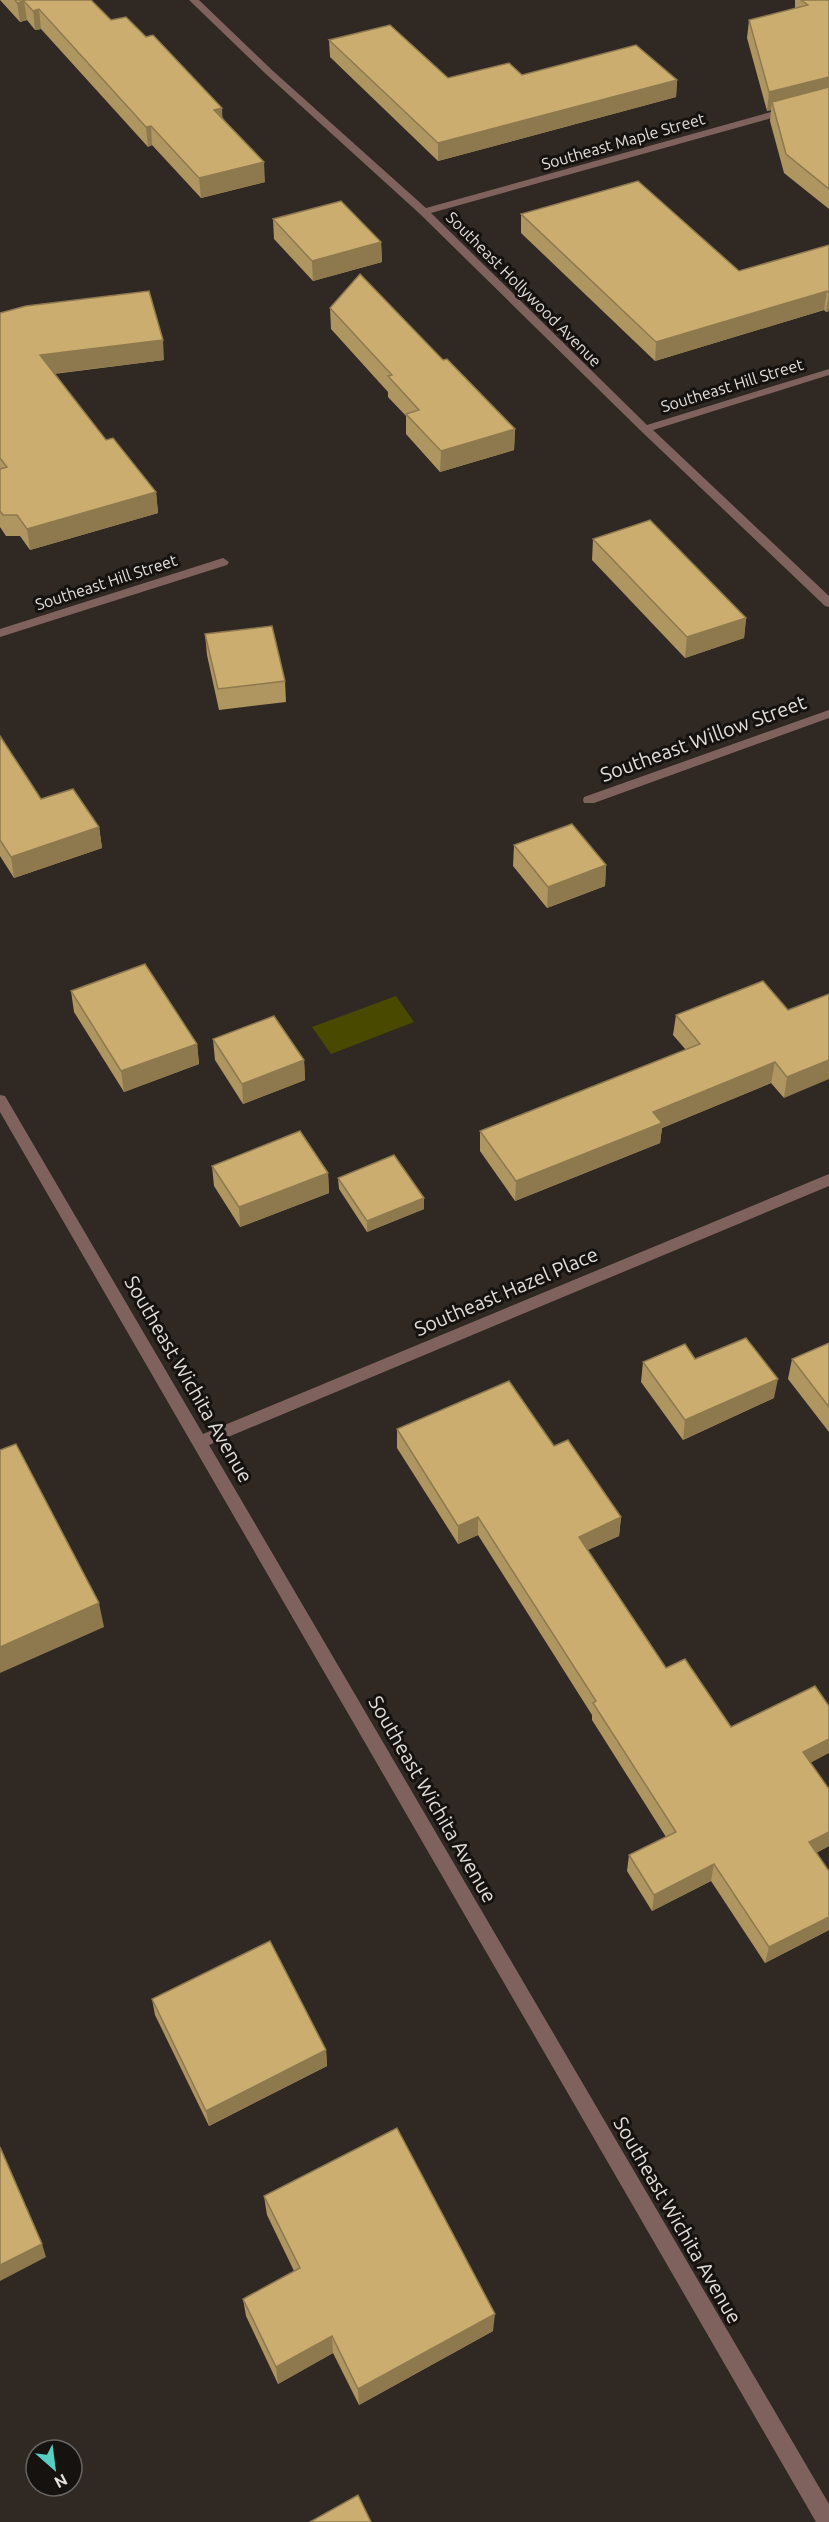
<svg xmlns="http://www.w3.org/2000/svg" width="829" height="2522" viewBox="0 0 829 2522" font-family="Ubuntu,sans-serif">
  <rect width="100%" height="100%" fill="#2f2823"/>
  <polygon fill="#4a4900" points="396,996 414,1022 331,1054 312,1027"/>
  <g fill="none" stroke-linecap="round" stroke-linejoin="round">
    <g fill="#7f625d" fill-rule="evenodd">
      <polygon points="189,0 199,0 273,71 426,208 829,96 829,102 431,213 647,425 829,369 829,375 653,430 829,596 829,607 825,606 641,431 420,214 267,75"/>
      <polygon points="223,558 229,562 227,565 0,637 0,629"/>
      <polygon points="829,710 829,718 594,803 584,803 583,800 584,797"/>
      <polygon points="0,1095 5,1096 203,1434 829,1174 829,1186 209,1445 829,2504 829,2522 816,2522 0,1112"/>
    </g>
  </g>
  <g fill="#af9560">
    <polygon points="0,0 91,0 111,20 223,118 265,182 201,198 152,145 148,147 41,29 35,30 27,20 20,22"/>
    <polygon points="795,0 829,0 829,209 784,173 770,121 771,110 767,111 747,38 749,20 795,9"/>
    <polygon points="329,40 448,78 522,75 677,80 676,97 438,161 330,57"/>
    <polygon points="521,214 739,271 829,245 829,311 826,312 824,310 655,361 521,233"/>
    <polygon points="273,219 381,242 382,262 313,281 274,239"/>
    <polygon points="330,308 443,360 515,429 514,450 440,472 406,434 406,416 388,397 388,392 331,329"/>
    <polygon points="0,313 164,360 54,374 106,440 156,492 158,513 30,550 20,536 6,536 0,527"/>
    <polygon points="593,539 746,618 744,638 685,658 592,560"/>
    <polygon points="205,634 285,681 286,702 219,710 207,655"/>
    <polygon points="0,736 41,799 99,827 102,848 14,878 0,856"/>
    <polygon points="514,845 606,865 605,886 547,908 513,866"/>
    <polygon points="71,991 197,1044 199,1064 124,1092 74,1012"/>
    <polygon points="829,994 784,1098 771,1083 662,1128 660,1143 515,1201 480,1151 480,1131 686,1050 673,1035 676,1015 788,1010"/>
    <polygon points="213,1039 304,1060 305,1080 243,1104 215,1060"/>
    <polygon points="212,1166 328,1173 329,1193 240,1227 214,1186"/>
    <polygon points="338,1178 424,1209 367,1232 339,1189"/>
    <polygon points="829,1343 829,1432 788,1379 792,1359"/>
    <polygon points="695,1359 774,1398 683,1440 641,1382 643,1362"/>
    <polygon points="397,1429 554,1446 621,1517 619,1536 587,1550 666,1668 731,1727 810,1763 829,1789 829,1846 816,1853 829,1871 829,1930 765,1963 711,1881 652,1911 627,1871 629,1855 666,1837 592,1720 592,1715 478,1535 458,1544 397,1448"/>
    <polygon points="152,1999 326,2050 327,2066 209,2126 155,2015"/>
    <polygon points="264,2196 493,2331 359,2405 333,2353 278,2384 246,2316 243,2299 294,2271 267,2215"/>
  </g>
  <g fill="#8e794e">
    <polygon points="24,1 27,20 20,22 17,3"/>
    <polygon points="39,9 41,29 35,30 33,11"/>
    <polygon points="829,77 829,95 772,102 771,110 767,111 769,92"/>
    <polygon points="677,80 676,97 438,161 438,143"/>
    <polygon points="222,108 223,127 214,110"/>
    <polygon points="151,126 152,145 148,147 146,127"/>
    <polygon points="264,162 265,182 201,198 199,178"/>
    <polygon points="381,242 382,262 313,281 312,261"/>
    <polygon points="827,291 824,310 655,361 656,342"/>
    <polygon points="829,293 829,311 826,312"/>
    <polygon points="163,340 164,360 42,375 40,355"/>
    <polygon points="515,429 514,450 440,472 441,451"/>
    <polygon points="156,492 158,513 30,550 27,529"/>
    <polygon points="746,618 744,638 685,658 687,637"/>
    <polygon points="99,827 102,848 14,878 11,857"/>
    <polygon points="606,865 605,886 547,908 548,887"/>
    <polygon points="197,1044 199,1064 124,1092 121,1071"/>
    <polygon points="304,1060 305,1080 243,1104 242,1084"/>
    <polygon points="829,1060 829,1079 784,1098 787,1077"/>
    <polygon points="775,1062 771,1083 662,1128 660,1143 515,1201 516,1181 653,1112"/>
    <polygon points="328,1173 329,1193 240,1227 239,1207"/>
    <polygon points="424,1198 424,1209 367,1232 367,1221"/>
    <polygon points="778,1379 774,1398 683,1440 685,1420"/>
    <polygon points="478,1517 478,1535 458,1544 458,1526"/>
    <polygon points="621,1517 619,1536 577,1555 579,1537"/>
    <polygon points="99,1603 104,1627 0,1673 0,1647"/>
    <polygon points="829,1739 829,1753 799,1769 803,1752"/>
    <polygon points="829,1832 829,1846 805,1859 809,1842"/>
    <polygon points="714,1864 711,1881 652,1911 654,1895"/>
    <polygon points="829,1917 829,1930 765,1963 769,1947"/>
    <polygon points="326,2050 327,2066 209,2126 206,2111"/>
    <polygon points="42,2244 46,2257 0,2281 0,2265"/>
    <polygon points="495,2314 493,2331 359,2405 358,2389"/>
    <polygon points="332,2336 333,2353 278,2384 276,2367"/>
  </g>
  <g fill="#cbad70" stroke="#8e794e" stroke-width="1.5">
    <polygon points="15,0 91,0 111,20 126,17 146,37 153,35 222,108 214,110 264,162 199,178 151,126 146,127 39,9 33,11 24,1 17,3"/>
    <polygon points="801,0 829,0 829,77 769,92 749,20 808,5"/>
    <polygon points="390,25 448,78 509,63 522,75 636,45 677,80 438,143 329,40"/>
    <polygon points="829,87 829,189 786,154 772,102"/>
    <polygon points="638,181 739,271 829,245 829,293 827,291 656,342 521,214"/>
    <polygon points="341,201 381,242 312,261 273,219"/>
    <polygon points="360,274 443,360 447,359 515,429 441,451 406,414 419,410 388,376 392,375 330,308"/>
    <polygon points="149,291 163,340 40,355 106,440 113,438 156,492 27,529 17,515 3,515 0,511 0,469 7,467 0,458 0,313 26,306"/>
    <polygon points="650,520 746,618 687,637 593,539"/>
    <polygon points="272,626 285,681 218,689 205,634"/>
    <polygon points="0,736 41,799 73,789 99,827 11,857 0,840"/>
    <polygon points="572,824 606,865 548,887 514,845"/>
    <polygon points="145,964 197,1044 121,1071 71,991"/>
    <polygon points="763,981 788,1010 829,994 829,1060 787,1077 775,1062 653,1112 662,1123 516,1181 480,1131 700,1044 676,1015"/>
    <polygon points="274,1016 304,1060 242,1084 213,1039"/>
    <polygon points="300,1131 328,1173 239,1207 212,1166"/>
    <polygon points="394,1155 424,1198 367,1221 338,1178"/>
    <polygon points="746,1338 778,1379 685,1420 643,1362 685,1344 695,1359"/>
    <polygon points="829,1343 829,1407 792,1359"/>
    <polygon points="509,1381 554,1446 568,1440 621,1517 579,1537 666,1668 685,1659 731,1727 815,1686 829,1706 829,1739 803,1752 829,1789 829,1832 809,1842 829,1871 829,1917 769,1947 714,1864 654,1895 629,1855 676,1832 593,1703 596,1701 478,1517 458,1526 397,1429"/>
    <polygon points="16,1444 99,1603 0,1647 0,1450"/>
    <polygon points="270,1941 326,2050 206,2111 152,1999"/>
    <polygon points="397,2128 495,2314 358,2389 332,2336 276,2367 243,2299 300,2268 264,2196"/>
    <polygon points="0,2147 42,2244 0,2265"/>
    <polygon points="358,2495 371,2522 310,2522"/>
  </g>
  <g text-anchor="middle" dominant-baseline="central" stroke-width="6" stroke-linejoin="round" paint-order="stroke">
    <g font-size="16" fill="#e4dfdb" stroke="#15120f">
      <text transform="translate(623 141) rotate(-16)">Southeast Maple Street</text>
      <text transform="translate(524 289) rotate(45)">Southeast Hollywood Avenue</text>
      <text transform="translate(732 385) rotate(-17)">Southeast Hill Street</text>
      <text transform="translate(106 582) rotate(-18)">Southeast Hill Street</text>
    </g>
    <g font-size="20" fill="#e4dfdb" stroke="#15120f">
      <text transform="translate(703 738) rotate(-20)">Southeast Willow Street</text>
      <text transform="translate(506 1291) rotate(-23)">Southeast Hazel Place</text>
      <text transform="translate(189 1379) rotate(60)">Southeast Wichita Avenue</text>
      <text transform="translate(433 1799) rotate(60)">Southeast Wichita Avenue</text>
      <text transform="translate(678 2220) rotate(60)">Southeast Wichita Avenue</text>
    </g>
  </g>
  <g transform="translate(54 2468) rotate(152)"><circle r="28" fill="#15120f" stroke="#686461" stroke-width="1.5"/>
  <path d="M0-4.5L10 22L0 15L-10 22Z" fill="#55cec4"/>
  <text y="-9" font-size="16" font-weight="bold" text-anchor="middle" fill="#e4dfdb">N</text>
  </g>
</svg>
